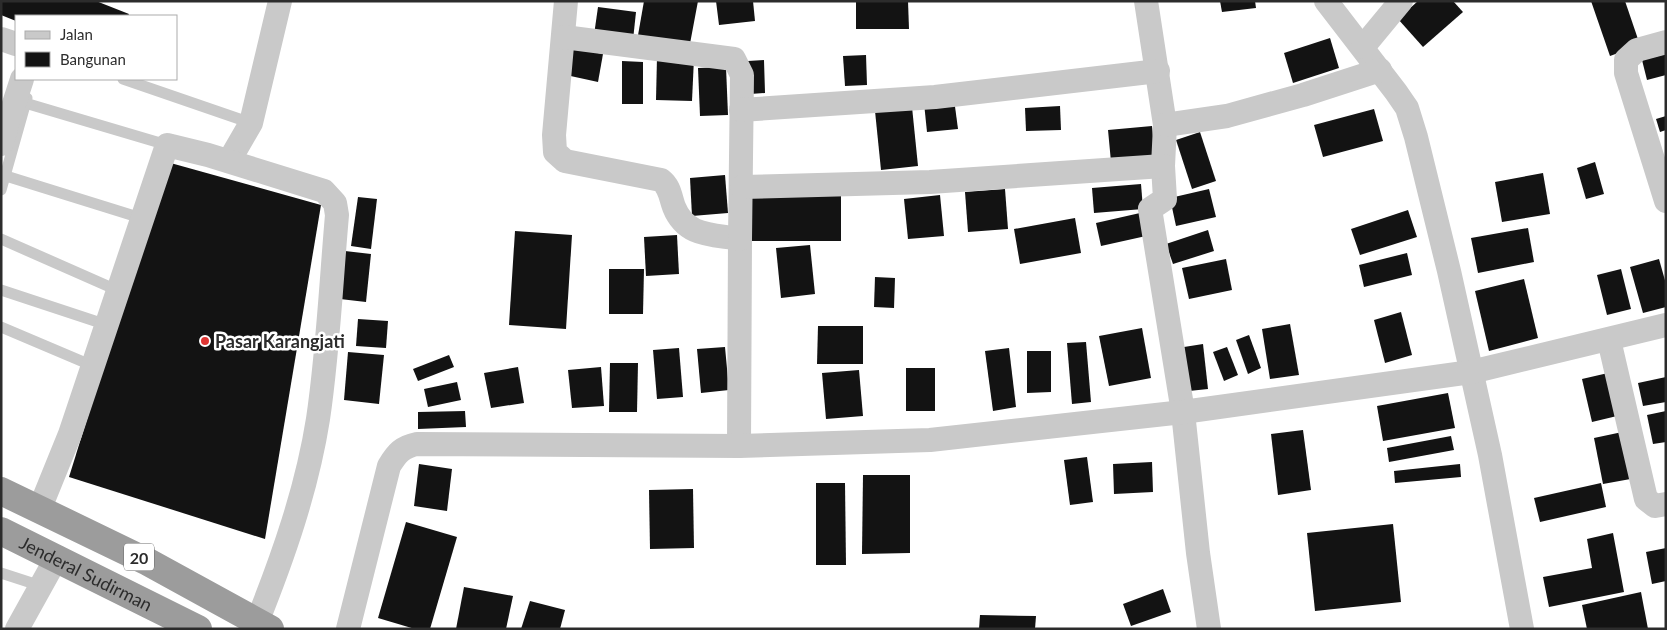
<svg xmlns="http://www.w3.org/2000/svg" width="1667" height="630" viewBox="0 0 1667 630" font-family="Lato,sans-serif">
  <rect width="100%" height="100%" fill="#fff"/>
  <g fill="#131313">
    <polygon points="1,1 96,1 129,14 128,16 16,16 16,21 1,15"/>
    <polygon points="644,1 698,1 689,49 637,41"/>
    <polygon points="716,1 753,1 755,21 719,25"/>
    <polygon points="856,1 908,1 909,29 856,29"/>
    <polygon points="1220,1 1255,1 1256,8 1222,12"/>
    <polygon points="1418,1 1453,1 1463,12 1423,47 1398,19"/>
    <polygon points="1591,1 1625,1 1640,45 1610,56"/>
    <polygon points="598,7 636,12 633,40 594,35"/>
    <polygon points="1330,38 1339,68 1293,83 1284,53"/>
    <polygon points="572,48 603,54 598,82 566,75"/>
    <polygon points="1666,54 1666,75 1647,80 1642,60"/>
    <polygon points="866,55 867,85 845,86 843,56"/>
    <polygon points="657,57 694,58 692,101 656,100"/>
    <polygon points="764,60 765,93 750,94 748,61"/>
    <polygon points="622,61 643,62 643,104 622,104"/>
    <polygon points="726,67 728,115 700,116 698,68"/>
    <polygon points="954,99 958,129 927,132 924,103"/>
    <polygon points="1060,106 1061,130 1026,131 1025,108"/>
    <polygon points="912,107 918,166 881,170 875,111"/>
    <polygon points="1374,109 1383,141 1323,157 1314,125"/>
    <polygon points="1666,116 1666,130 1660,132 1656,119"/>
    <polygon points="1152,126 1155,158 1111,162 1108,130"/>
    <polygon points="1200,132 1216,181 1192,189 1176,140"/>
    <polygon points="167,162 321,205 265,539 69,477"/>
    <polygon points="1595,162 1604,194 1586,199 1577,168"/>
    <polygon points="1543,173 1550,214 1502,222 1495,182"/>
    <polygon points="725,175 728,213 692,216 690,178"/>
    <polygon points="1141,184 1143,209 1094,213 1092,188"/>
    <polygon points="1005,189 1008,229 968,232 965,192"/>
    <polygon points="1209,189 1216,217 1176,226 1170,198"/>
    <polygon points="841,195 841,241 742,241 742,196"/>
    <polygon points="940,195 944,236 908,239 904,199"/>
    <polygon points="358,197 377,199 371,249 351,246"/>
    <polygon points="1408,210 1417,237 1360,255 1351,229"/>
    <polygon points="1140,213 1146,236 1101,246 1096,223"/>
    <polygon points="1075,218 1081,253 1020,264 1014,229"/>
    <polygon points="1528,228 1534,262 1478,273 1471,238"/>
    <polygon points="1208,230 1214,251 1173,264 1166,244"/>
    <polygon points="515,231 572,235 566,329 509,325"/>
    <polygon points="677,235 679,274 646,276 644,237"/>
    <polygon points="810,245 815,294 781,298 776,248"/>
    <polygon points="345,251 371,254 366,302 340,299"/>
    <polygon points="1407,253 1412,275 1364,287 1359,265"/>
    <polygon points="1226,259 1232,290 1189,299 1182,268"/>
    <polygon points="1659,259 1666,284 1666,307 1643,313 1630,267"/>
    <polygon points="609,269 644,269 643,314 609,314"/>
    <polygon points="1621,269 1631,309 1607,315 1597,275"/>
    <polygon points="875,277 895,278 894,308 874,307"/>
    <polygon points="1524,279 1538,338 1489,351 1475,291"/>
    <polygon points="1401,312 1412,355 1385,363 1374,320"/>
    <polygon points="358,319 388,321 386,348 356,346"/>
    <polygon points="1290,324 1299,375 1270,379 1262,329"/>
    <polygon points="818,326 863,326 863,364 817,364"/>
    <polygon points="1142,328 1151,378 1109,386 1099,336"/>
    <polygon points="1249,335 1261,368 1248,374 1236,340"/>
    <polygon points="1086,342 1091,402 1072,404 1067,343"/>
    <polygon points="1203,344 1208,389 1189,391 1184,347"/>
    <polygon points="725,347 729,390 701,393 697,349"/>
    <polygon points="1227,347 1238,375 1224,381 1213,352"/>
    <polygon points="679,348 683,397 657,399 653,350"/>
    <polygon points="1009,348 1016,407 993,411 985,351"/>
    <polygon points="1027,351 1051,351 1051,392 1027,393"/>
    <polygon points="348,352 384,355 379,404 344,400"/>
    <polygon points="449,355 454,367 418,381 413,369"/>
    <polygon points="610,363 638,363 637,412 609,412"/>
    <polygon points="518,367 524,403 491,408 484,373"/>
    <polygon points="601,367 604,406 572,408 568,370"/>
    <rect x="906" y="368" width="29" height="43"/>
    <polygon points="859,370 863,416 826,419 822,373"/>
    <polygon points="1608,373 1617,416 1592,422 1582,379"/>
    <polygon points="1666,377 1666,402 1643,406 1638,383"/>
    <polygon points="457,382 461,400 428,407 424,389"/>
    <polygon points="1448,393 1455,428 1383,441 1377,406"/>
    <polygon points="465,411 466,427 418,429 418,412"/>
    <polygon points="1666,411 1666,442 1653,444 1647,415"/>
    <polygon points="1303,430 1311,490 1278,495 1271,434"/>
    <polygon points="1627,431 1636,478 1603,484 1594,438"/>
    <polygon points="1451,436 1454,450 1389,462 1387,448"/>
    <polygon points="1087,457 1093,502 1070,505 1064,460"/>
    <polygon points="1152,462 1153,492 1114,494 1113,464"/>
    <polygon points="419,464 452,469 447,511 414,506"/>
    <polygon points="1460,464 1461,477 1395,483 1394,471"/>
    <polygon points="863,475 910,475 910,553 862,554"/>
    <polygon points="816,483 845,483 846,565 816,565"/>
    <polygon points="1601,483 1606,507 1540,522 1534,498"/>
    <polygon points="693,489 694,548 650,549 649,490"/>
    <polygon points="406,522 457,537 430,629 415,629 378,618"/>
    <polygon points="1393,524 1401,602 1315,611 1307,533"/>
    <polygon points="1613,533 1624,592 1549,607 1543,577 1592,568 1587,539"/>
    <polygon points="1666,548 1666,581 1652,584 1646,552"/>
    <polygon points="464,587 513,596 506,629 456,629"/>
    <polygon points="1163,589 1171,612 1131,626 1123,604"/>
    <polygon points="1641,592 1648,629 1587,629 1582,605"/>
    <polygon points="530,601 565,610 560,629 521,629"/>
    <polygon points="980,615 1036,616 1035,629 979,629"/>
  </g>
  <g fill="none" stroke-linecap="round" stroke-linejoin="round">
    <g stroke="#c9c9c9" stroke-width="11">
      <polyline points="123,79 251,123"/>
      <polyline points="15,100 167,145"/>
      <polyline points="6,176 141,218"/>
      <polyline points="1,190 27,98"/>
      <polyline points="1,239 119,291"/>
      <polyline points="1,290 107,325"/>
      <polyline points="1,327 93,366"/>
      <polyline points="1,573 41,586"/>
    </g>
    <g stroke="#c9c9c9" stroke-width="24">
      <path d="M566 1 554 135 555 152 565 161 661 180C670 187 670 196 674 207 686 237 712 234 740 239L739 446"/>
      <polyline points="1146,1 1165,125 1163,166 1165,199 1150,209 1183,412 1198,553 1209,629"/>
      <polyline points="1326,1 1396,92 1407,108 1416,137 1449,271 1490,455 1522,629"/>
      <polyline points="564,37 734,59 742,75 740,239"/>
      <polyline points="1,39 16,44"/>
      <polyline points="1666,42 1637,50 1626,60 1626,73 1666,201"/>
      <polyline points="1363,47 1401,1"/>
      <polyline points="741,110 935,97 1158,71"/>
      <polyline points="1165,125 1227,116 1303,95 1380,70"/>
      <polyline points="1,144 22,79"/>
      <polyline points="229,161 251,123 280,1"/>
      <polyline points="742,187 930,182 1163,166"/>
      <polyline points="1609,340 1646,499 1655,506 1666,504"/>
      <path d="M40 508 70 434 167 145 208 155 324 191 335 203 337 215C331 283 328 352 318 419 307 489 283 557 257 622"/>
      <polyline points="17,629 57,557"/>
      <path d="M348 629 389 466C397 453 402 447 417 444L739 446 930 440 1183 412 1471 372 1666 325"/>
    </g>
    <g stroke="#9c9c9c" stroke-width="28">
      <polyline points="1,491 148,562 270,629"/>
      <path id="s1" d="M1 531 198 629"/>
    </g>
  </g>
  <circle fill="#de3533" stroke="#fff" stroke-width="2" cx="205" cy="341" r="5"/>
  <g text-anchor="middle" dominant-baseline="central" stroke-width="5" stroke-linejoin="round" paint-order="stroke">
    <rect fill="#fff" stroke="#6b6b6b" stroke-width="1" x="124" y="543.5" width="30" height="27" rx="4"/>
    <g font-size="16" font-weight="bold" fill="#2c2c2c">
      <text x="139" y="557">20</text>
    </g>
    <g font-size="18" font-weight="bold" fill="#2c2c2c" stroke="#fff" text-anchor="start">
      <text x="215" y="341">Pasar Karangjati</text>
    </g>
    <g font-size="18" fill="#2c2c2c" stroke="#fff">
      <text stroke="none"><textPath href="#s1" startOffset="95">Jenderal Sudirman</textPath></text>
    </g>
  </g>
  <rect width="1667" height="630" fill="none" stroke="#2c2c2c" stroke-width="5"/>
  <rect x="15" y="15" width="162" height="65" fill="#ffffff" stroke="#ababab"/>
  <rect x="25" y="31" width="25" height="8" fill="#c9c9c9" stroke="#ababab"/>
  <text x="60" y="40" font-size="15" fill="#2c2c2c">Jalan</text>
  <rect x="25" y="52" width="25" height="15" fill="#131313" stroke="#ababab"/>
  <text x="60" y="65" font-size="15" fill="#2c2c2c">Bangunan</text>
</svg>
